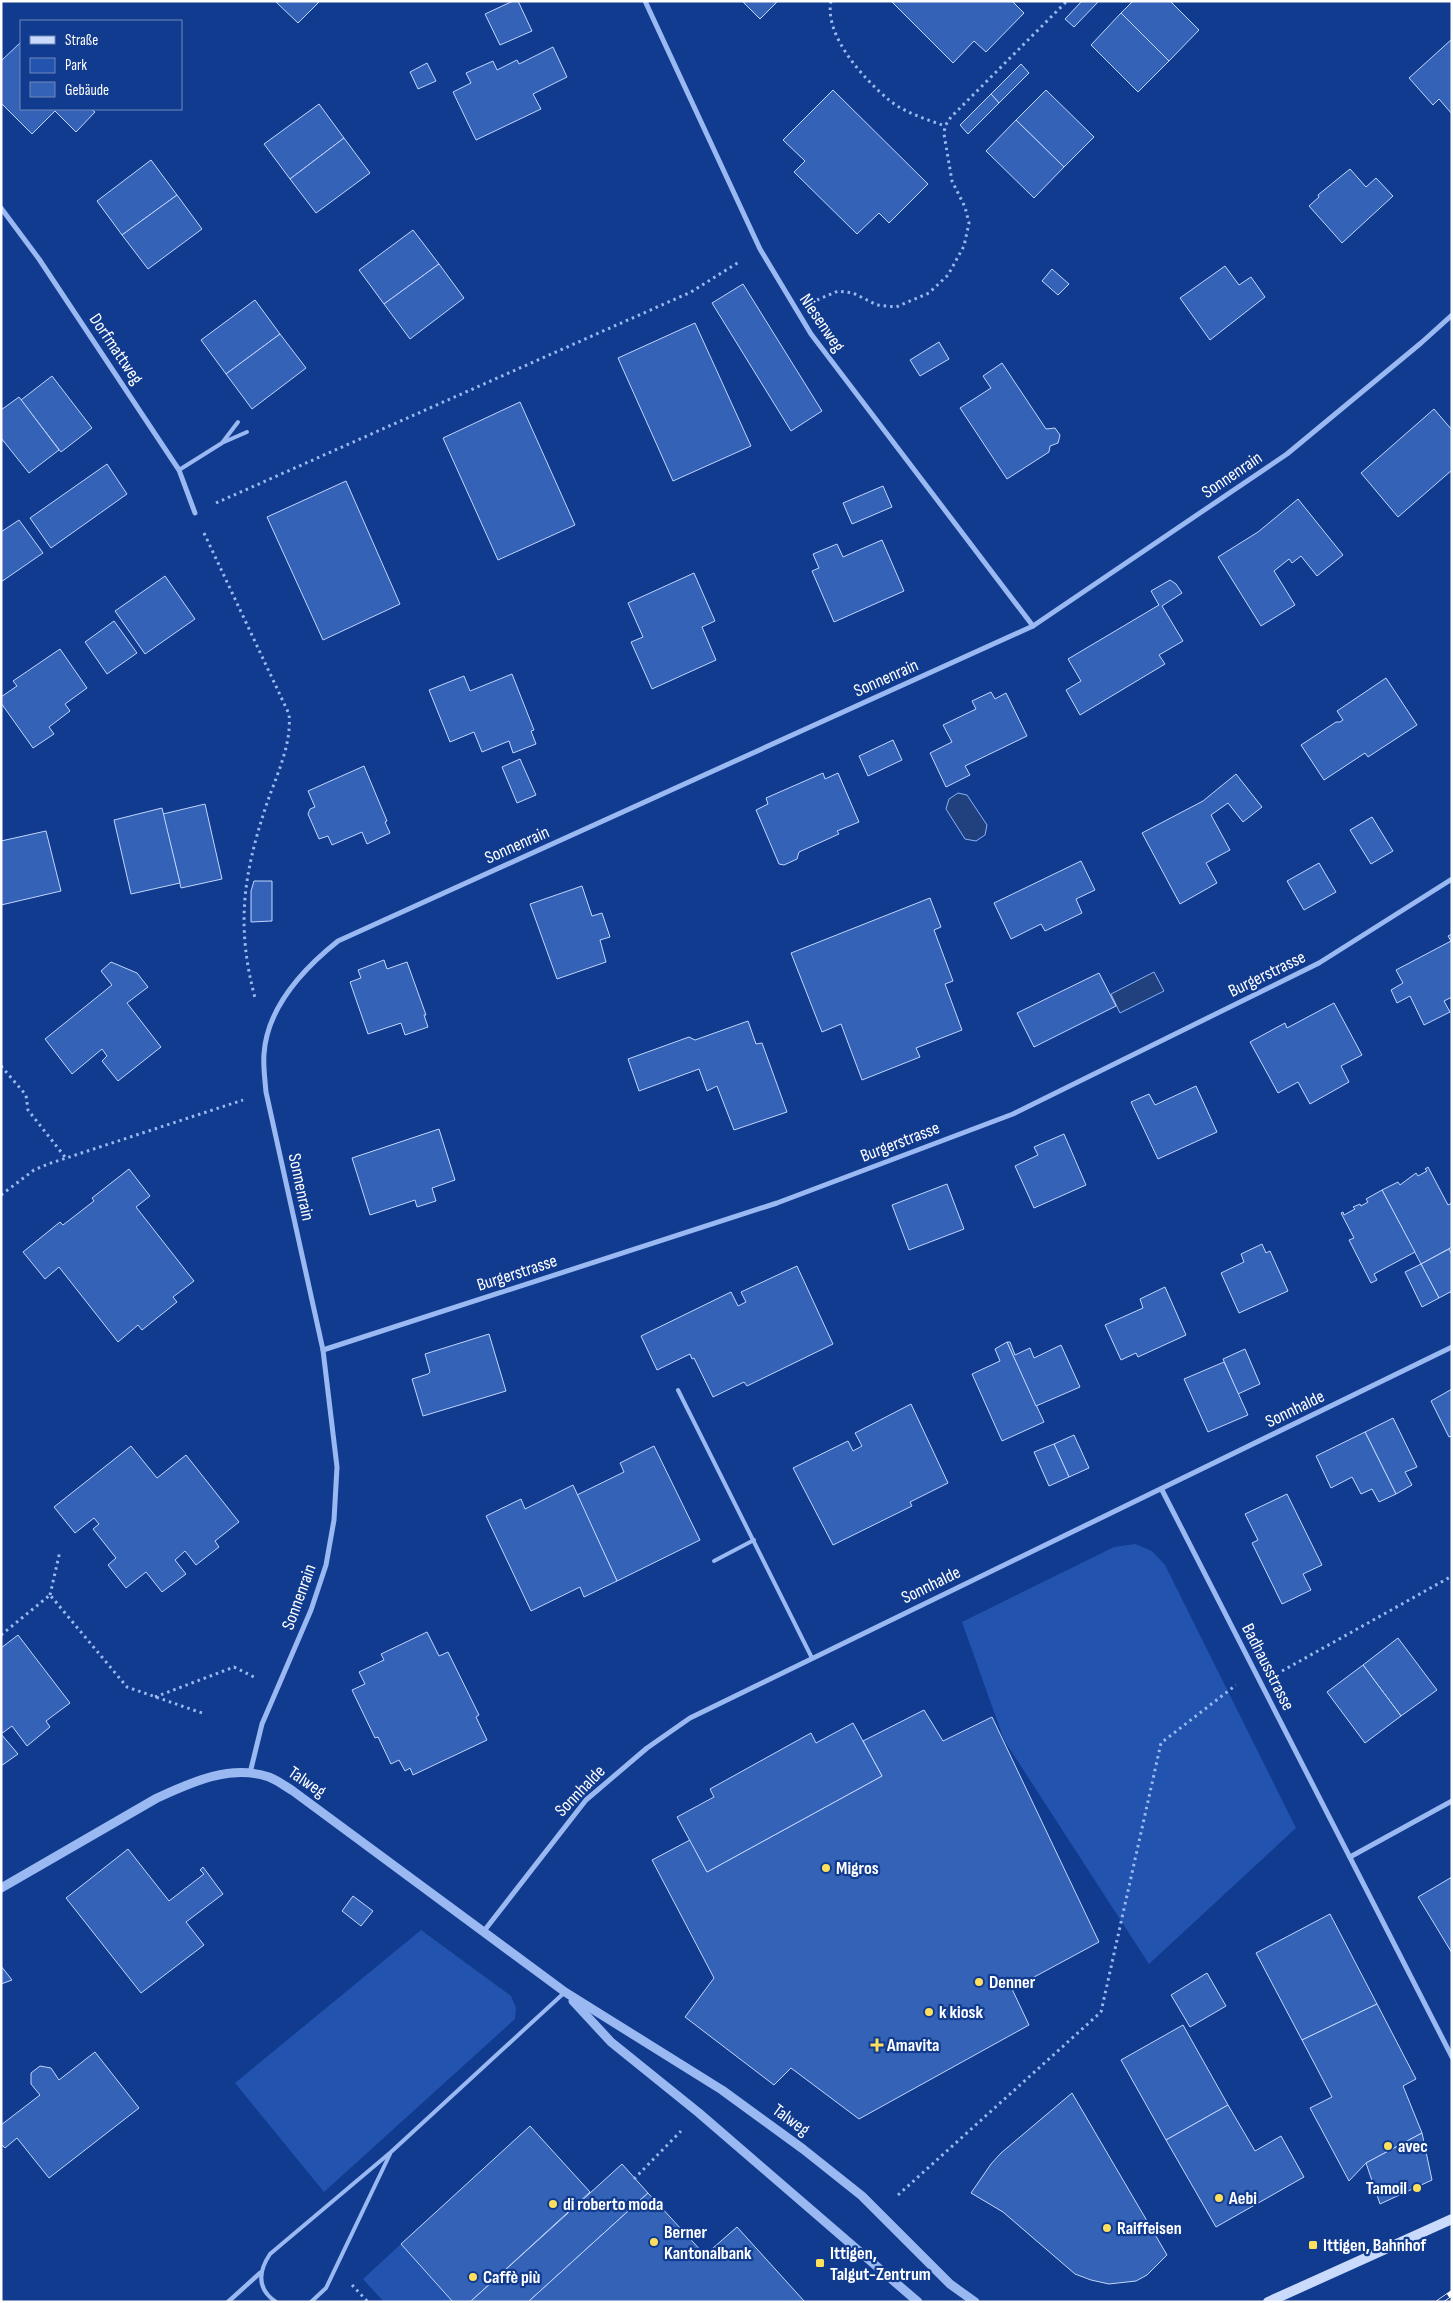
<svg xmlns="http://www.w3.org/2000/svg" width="1453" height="2303" viewBox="0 0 1453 2303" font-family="'Sofia Sans Condensed',sans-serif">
  <rect width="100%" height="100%" fill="#113b8e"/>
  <g fill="#2253ae">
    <polygon points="1135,1544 1152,1551 1165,1565 1296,1828 1149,1964 1004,1740 962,1622 1114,1547"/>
    <polygon points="421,1930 511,1996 516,2008 515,2019 324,2192 235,2083"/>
    <polygon points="401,2244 453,2302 384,2302 363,2279"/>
  </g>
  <g fill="#20407e" stroke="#8bb2f6">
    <polygon points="958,793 967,795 987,825 985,835 976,841 965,839 946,809 949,799"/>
    <polygon points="1154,972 1164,991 1120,1013 1111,994"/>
  </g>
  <g fill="#3462b6" stroke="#c1d6fd">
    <polygon points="275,1 320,1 298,23"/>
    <polygon points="513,1 518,1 532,31 500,45 485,14"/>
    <polygon points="742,1 778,1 760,19"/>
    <polygon points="891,1 1012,1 1024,13 986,52 974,41 953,63"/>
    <polygon points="1082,1 1099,1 1074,27 1065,19"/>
    <polygon points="1133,1 1170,1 1199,30 1169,61 1121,13"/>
    <polygon points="1121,13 1169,61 1138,92 1091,45"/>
    <polygon points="1452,39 1452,114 1439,99 1433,105 1409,78"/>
    <polygon points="21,42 21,109 91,109 95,112 76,132 55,111 32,134 1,103 1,61"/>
    <polygon points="553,47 567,77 533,94 541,109 476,140 453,92 471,83 466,73 493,61 497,70 517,60 519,64"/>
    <polygon points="427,63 436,81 418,89 410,72"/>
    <polygon points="1021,64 1029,73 999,103 991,94"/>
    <polygon points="833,90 928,184 889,223 879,213 857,234 794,172 805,161 783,140"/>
    <polygon points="1046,90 1094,137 1064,167 1016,120"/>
    <polygon points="991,94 999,103 968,134 960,125"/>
    <polygon points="319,104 344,138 290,179 264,144"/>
    <polygon points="1016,120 1064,167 1034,198 986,151"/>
    <polygon points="344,138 370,173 316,213 290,179"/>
    <polygon points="151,160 177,195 122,235 97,201"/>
    <polygon points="1350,169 1366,187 1376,178 1393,196 1342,243 1309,206 1319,197 1318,195"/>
    <polygon points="177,195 202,229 148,269 122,235"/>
    <polygon points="413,230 439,264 384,304 359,270"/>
    <polygon points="439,264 464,298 410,339 384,304"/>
    <polygon points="1225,266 1239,285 1251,277 1265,297 1210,340 1180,298"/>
    <polygon points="1052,269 1069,284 1058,295 1042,281"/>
    <polygon points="743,284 822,411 791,431 712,303"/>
    <polygon points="255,300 280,334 226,374 201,340"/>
    <polygon points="695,323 751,446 673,481 618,358"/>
    <polygon points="280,334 306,368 252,409 226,374"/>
    <polygon points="939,342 949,359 920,376 910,360"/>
    <polygon points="1002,363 1046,429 1055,428 1060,435 1058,443 1050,446 1049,452 1007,479 960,408 991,388 983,376"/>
    <polygon points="52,376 92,428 61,452 21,400"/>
    <polygon points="19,397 59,450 29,473 1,438 1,410"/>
    <polygon points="520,402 575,525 498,560 443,438"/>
    <polygon points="1434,409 1452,430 1452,470 1398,517 1361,473"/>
    <polygon points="107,464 127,494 51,548 30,518"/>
    <polygon points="346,481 400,604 323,640 267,517"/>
    <polygon points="883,486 892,507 852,524 843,503"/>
    <polygon points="1298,499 1343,555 1317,576 1301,556 1292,563 1289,559 1274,571 1295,605 1261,626 1218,557 1258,532"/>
    <polygon points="19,520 43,553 1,582 1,532"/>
    <polygon points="882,540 904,591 834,622 812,571 819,568 813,554 837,544 843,557"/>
    <polygon points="694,573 715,621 702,627 716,660 652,689 631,642 643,637 628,603"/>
    <polygon points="165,576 195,619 145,654 115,611"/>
    <polygon points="1170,580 1176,584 1182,593 1162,606 1183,641 1159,655 1165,664 1080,715 1066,690 1081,681 1068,659 1159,605 1151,591"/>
    <polygon points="114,621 137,653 107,674 85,642"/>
    <polygon points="60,649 87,688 65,704 70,711 49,727 54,734 33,748 1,703 1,697 17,686 13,681"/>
    <polygon points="512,674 534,730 531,731 536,744 513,753 509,741 482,752 474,732 450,742 429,690 464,676 470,691"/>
    <polygon points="1386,678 1417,725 1368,757 1365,753 1324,780 1301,745 1336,722 1340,722 1343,720 1337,711"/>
    <polygon points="991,692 995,699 1006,693 1027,736 965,766 970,775 946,787 930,753 952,742 943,725 976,709 972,701"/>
    <polygon points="893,740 902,760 868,776 859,756"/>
    <polygon points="520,759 536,795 517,803 502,767"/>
    <polygon points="364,766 387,821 385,822 390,833 367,844 362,832 332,845 328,836 319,839 308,814 310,809 315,807 308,791"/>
    <polygon points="823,773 825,779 838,773 859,822 837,831 839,834 799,852 797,859 784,865 779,864 756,810 768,804 766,798"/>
    <polygon points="1236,774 1262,807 1243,822 1228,803 1211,815 1230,850 1206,863 1217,883 1180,904 1142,833 1203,801"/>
    <polygon points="205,804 222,879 181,888 163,814"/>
    <polygon points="162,808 180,883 131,894 114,820"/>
    <polygon points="1372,817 1393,851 1371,864 1350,830"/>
    <polygon points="46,831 61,891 1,905 1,841"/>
    <polygon points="1081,861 1095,890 1076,899 1082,913 1045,931 1041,924 1011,939 994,903"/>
    <polygon points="1319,863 1336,892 1304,910 1287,881"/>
    <polygon points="254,881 272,881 272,921 251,922 251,891"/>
    <polygon points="582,886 592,916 602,913 610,937 600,940 606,962 557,979 530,904"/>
    <polygon points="930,898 941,927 934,930 953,981 945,984 962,1030 916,1048 920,1057 862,1080 841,1024 822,1032 791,953"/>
    <polygon points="1452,934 1452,997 1444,1001 1450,1012 1424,1025 1410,996 1397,1003 1391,990 1403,983 1396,970 1451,941 1448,936"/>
    <polygon points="384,960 387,969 407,962 426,1015 424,1015 428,1027 405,1035 401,1023 368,1034 350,982 361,978 358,970"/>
    <polygon points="111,962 137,973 148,987 127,1003 161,1047 118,1081 102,1061 107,1056 102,1049 72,1074 45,1039 112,985 101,971"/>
    <polygon points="1099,973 1116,1006 1034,1047 1017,1013"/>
    <polygon points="1334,1003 1362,1055 1341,1066 1349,1082 1310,1104 1298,1082 1278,1093 1250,1042 1285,1023 1287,1028"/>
    <polygon points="748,1021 756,1044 762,1043 787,1112 734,1130 717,1086 707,1091 699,1069 639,1091 628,1059 689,1037 695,1040"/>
    <polygon points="1196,1086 1217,1132 1158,1159 1131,1102 1149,1094 1155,1105"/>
    <polygon points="439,1129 455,1180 432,1188 436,1201 417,1207 415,1200 370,1215 352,1158"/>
    <polygon points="1064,1134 1086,1185 1034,1208 1015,1166 1038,1155 1034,1147"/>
    <polygon points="1428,1167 1448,1205 1452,1203 1452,1247 1421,1264 1382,1190 1398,1182 1400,1185 1416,1173 1418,1176 1427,1171 1425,1169"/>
    <polygon points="129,1169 150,1196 136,1207 194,1281 173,1297 177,1302 142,1330 138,1325 118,1342 59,1267 45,1279 23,1252 60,1222 63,1225 94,1201 92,1198"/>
    <polygon points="947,1184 964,1229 909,1250 892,1205"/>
    <polygon points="1382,1190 1415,1252 1374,1274 1377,1280 1371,1283 1349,1240 1354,1238 1341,1213 1343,1212 1344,1215 1355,1209 1353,1207 1360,1204 1361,1206 1368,1202 1366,1199"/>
    <polygon points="1262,1244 1266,1253 1270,1251 1288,1291 1239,1313 1221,1273 1244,1262 1241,1254"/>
    <polygon points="1449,1249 1452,1255 1452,1291 1439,1298 1421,1264"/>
    <polygon points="1421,1264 1439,1298 1422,1307 1405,1272"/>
    <polygon points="797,1266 833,1344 747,1386 744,1382 713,1397 694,1358 692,1359 690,1354 657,1370 641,1336 731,1292 738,1306 746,1302 741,1292"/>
    <polygon points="1165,1287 1186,1335 1138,1357 1136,1353 1121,1360 1105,1325 1143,1308 1140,1299"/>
    <polygon points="489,1334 506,1391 423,1416 412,1379 428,1374 430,1372 425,1354"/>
    <polygon points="1007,1342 1044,1422 1002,1441 972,1374 1000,1361 995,1349"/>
    <polygon points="1007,1342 1010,1342 1015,1355 1030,1348 1034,1358 1061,1345 1080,1387 1036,1406"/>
    <polygon points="1245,1349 1260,1384 1238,1394 1223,1359"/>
    <polygon points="1224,1362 1248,1415 1208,1432 1184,1379"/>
    <polygon points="1452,1389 1452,1436 1449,1437 1431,1401"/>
    <polygon points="911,1404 948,1483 910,1502 912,1506 833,1545 793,1468 848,1441 853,1451 862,1446 855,1433"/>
    <polygon points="1393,1418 1417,1467 1405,1472 1412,1485 1396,1494 1365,1432"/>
    <polygon points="1365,1432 1396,1494 1379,1502 1372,1489 1361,1494 1352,1477 1331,1488 1316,1456"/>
    <polygon points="1074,1435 1089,1468 1069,1477 1054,1444"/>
    <polygon points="1054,1444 1069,1477 1049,1486 1034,1452"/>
    <polygon points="131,1446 157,1478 186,1455 239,1522 215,1541 219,1547 196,1565 185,1551 175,1560 186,1574 162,1592 146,1572 126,1588 108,1565 116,1558 93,1529 99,1524 94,1518 75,1533 54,1507"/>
    <polygon points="654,1446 700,1540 617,1581 577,1495 624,1472 620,1463"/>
    <polygon points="573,1485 617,1581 584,1597 580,1587 531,1611 486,1516 521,1499 525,1509"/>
    <polygon points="1287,1494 1322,1565 1303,1574 1311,1590 1282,1604 1252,1543 1258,1540 1245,1514"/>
    <polygon points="427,1632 439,1656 448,1652 479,1715 476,1717 487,1740 413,1775 410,1768 405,1771 399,1760 391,1764 378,1737 375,1738 352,1690 365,1684 359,1672 384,1660 381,1654"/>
    <polygon points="18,1635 70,1703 46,1721 50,1727 27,1746 12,1726 1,1734 18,1754 1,1766 1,1648"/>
    <polygon points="1398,1638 1437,1690 1401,1716 1363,1665"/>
    <polygon points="1363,1665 1401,1716 1365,1743 1327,1692"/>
    <polygon points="924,1710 943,1741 992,1717 1099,1942 1012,1989 1029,2025 859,2119 791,2068 774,2085 685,2017 714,1978 652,1860 690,1840 707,1872 882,1776 863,1741"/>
    <polygon points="853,1723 882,1776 707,1872 677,1817 714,1797 710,1789 811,1733 816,1743"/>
    <polygon points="128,1849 169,1901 204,1874 200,1870 203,1867 223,1894 186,1922 204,1945 141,1993 66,1898"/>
    <polygon points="1452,1877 1452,1953 1418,1897"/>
    <polygon points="353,1896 373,1911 361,1926 342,1911"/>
    <polygon points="1330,1914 1377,2004 1302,2040 1256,1953"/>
    <polygon points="1,1966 12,1980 1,1984"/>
    <polygon points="1207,1973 1226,2006 1190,2027 1171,1995"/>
    <polygon points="1377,2004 1416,2079 1403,2086 1422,2133 1366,2163 1349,2181 1310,2108 1332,2097 1302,2040"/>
    <polygon points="1183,2025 1228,2105 1166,2140 1121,2060"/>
    <polygon points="95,2052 139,2108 49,2178 17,2138 5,2148 1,2144 1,2125 40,2095 31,2084 31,2073 40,2066 51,2068 59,2080"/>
    <polygon points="1072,2093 1167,2255 1147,2275 1136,2281 1109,2284 1091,2280 1075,2274 1003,2212 971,2193 991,2164 1001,2153"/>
    <polygon points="1228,2105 1255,2151 1281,2136 1304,2177 1216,2227 1166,2140"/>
    <polygon points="530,2126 590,2192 470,2302 453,2302 401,2244"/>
    <polygon points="1422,2133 1432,2180 1380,2204 1366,2163"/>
    <polygon points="622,2164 648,2193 528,2302 470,2302"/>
    <polygon points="648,2193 705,2255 737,2227 805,2302 528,2302"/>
  </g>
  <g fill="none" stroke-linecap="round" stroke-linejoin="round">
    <g stroke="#9ab9f2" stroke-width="3" stroke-dasharray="2.5 4" stroke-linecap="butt">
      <path d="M831 1C824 36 864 79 889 100 905 113 926 119 945 126"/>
      <polyline points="817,300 838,291 853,293 877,305 896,307 929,293 948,275 964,246 969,223 965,207 952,181 944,134 945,126 951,117 1067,1"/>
      <polyline points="216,503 691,292 739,262"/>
      <path d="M204 533 289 714C292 745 276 776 266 806 243 876 236 926 255 998"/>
      <polyline points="1,1066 26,1095 28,1110 65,1157"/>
      <polyline points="1,1195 34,1170 48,1164 243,1100"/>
      <polyline points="50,1595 60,1551"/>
      <polyline points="1,1635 50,1595 127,1687 205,1714"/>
      <polyline points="1282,1671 1452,1576"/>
      <polyline points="155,1697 234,1667 256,1678"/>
      <polyline points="634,2179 681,2131"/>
      <polyline points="898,2195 1101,2012 1161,1743 1236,1685"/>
      <polyline points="352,2285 368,2302"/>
    </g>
    <g stroke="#9ab9f2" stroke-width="4">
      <polyline points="224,442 247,432"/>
      <polyline points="179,470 222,443 238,422"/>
      <polyline points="678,1390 812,1658"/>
      <polyline points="714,1561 754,1540"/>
      <path d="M276 2302C257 2289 258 2272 270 2254L391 2152 565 1992"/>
      <polyline points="311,2302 326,2288 390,2154"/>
    </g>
    <polyline stroke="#9ab9f2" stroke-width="4.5" points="228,2302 260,2273"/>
    <g stroke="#9ab9f2" stroke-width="5">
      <polyline points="645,1 760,249 811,334 1033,626"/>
      <polyline points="1,208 39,259 179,470 195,513"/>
      <polyline points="323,1350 777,1203 1013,1114 1319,963 1452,879"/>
      <polyline points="1162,1490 1452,2057"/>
      <path d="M250 1773 262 1724 311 1610 326 1565 334 1520 337 1467 323 1350 266 1092C265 1080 263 1066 264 1054 267 1007 303 969 338 941L1033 626 1287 454 1421 343 1452 315"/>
      <polyline points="1350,1857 1452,1801"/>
      <polyline points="484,1931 586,1800 647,1748 690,1718 1452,1347"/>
    </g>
    <g stroke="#9ab9f2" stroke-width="9">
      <path d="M1 1888 157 1798C192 1782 230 1764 269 1777 277 1780 285 1786 293 1791L565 1992 722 2090 803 2149 862 2196 950 2284 975 2302"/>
      <polyline points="573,2001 611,2042 699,2113 918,2302"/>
    </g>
    <polyline stroke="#c9dafc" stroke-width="10" points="1268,2302 1452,2219"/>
    <defs>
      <polyline id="rail" points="1439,2302 1452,2293"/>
    </defs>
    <use href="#rail" stroke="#fff" stroke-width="5.5"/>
    <use href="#rail" stroke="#113b8e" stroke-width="4" stroke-dasharray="11" stroke-linecap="butt"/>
  </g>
  <g fill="#ffdf5b" stroke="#113b8e" stroke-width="2">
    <circle cx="826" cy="1868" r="5"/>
    <circle cx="979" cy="1982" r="5"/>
    <circle cx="929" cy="2012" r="5"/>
    <path d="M874.5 2037.5h5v5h5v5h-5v5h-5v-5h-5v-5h5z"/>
    <circle cx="1388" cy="2146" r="5"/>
    <circle cx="1417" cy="2188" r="5"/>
    <circle cx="1219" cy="2198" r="5"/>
    <circle cx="553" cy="2204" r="5"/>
    <circle cx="1107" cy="2228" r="5"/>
    <circle cx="654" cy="2242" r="5"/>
    <rect x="1308" y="2240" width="10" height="10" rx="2.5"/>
    <rect x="815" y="2258" width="10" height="10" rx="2.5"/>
    <circle cx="473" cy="2277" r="5"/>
  </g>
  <g text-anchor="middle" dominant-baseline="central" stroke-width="4.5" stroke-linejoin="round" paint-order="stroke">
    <g font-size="18" fill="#fff" stroke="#113b8e">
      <text transform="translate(822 323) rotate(56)">Niesenweg</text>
      <text transform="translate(116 349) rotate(56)">Dorfmattweg</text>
      <text transform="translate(1232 475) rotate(-34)">Sonnenrain</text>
      <text transform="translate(886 678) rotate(-24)">Sonnenrain</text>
      <text transform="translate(517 845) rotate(-24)">Sonnenrain</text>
      <text transform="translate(1267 974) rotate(-26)">Burgerstrasse</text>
      <text transform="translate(900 1142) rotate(-21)">Burgerstrasse</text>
      <text transform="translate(301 1187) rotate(78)">Sonnenrain</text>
      <text transform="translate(517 1273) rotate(-18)">Burgerstrasse</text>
      <text transform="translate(1295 1409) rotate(-26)">Sonnhalde</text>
      <text transform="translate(931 1585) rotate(-26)">Sonnhalde</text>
      <text transform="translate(299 1597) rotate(-70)">Sonnenrain</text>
      <text transform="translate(1268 1667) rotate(63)">Badhausstrasse</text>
      <text transform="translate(307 1782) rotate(34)">Talweg</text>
      <text transform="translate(580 1791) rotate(-46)">Sonnhalde</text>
      <text transform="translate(791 2120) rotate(36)">Talweg</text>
    </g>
    <g font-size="18" font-weight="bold" fill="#fff" stroke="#113b8e" text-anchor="start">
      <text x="836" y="1868">Migros</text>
      <text x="989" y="1982">Denner</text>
      <text x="939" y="2012">k kiosk</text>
      <text x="887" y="2045">Amavita</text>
      <text x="1398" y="2146">avec</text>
      <text x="1407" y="2188" text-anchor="end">Tamoil</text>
      <text x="1229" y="2198">Aebi</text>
      <text x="563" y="2204">di roberto moda</text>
      <text x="1117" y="2228">Raiffeisen</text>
      <text x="664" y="2232">Berner<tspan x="664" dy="21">Kantonalbank</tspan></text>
      <text x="1323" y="2245">Ittigen, Bahnhof</text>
      <text x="830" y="2253">Ittigen,<tspan x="830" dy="21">Talgut-Zentrum</tspan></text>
      <text x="483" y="2277">Caffè più</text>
    </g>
  </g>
  <rect width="1453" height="2303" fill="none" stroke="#ffffff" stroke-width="5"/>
  <rect x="20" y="20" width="162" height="90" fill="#113b8e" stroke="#7089bb"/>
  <rect x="30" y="36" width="25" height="8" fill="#c9dafc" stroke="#7089bb"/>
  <text x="65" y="45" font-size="15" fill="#ffffff">Straße</text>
  <rect x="30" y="58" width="25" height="15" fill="#2253ae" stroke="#7089bb"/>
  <text x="65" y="70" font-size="15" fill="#ffffff">Park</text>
  <rect x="30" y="82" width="25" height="15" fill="#3462b6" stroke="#7089bb"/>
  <text x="65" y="95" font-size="15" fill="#ffffff">Gebäude</text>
</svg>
